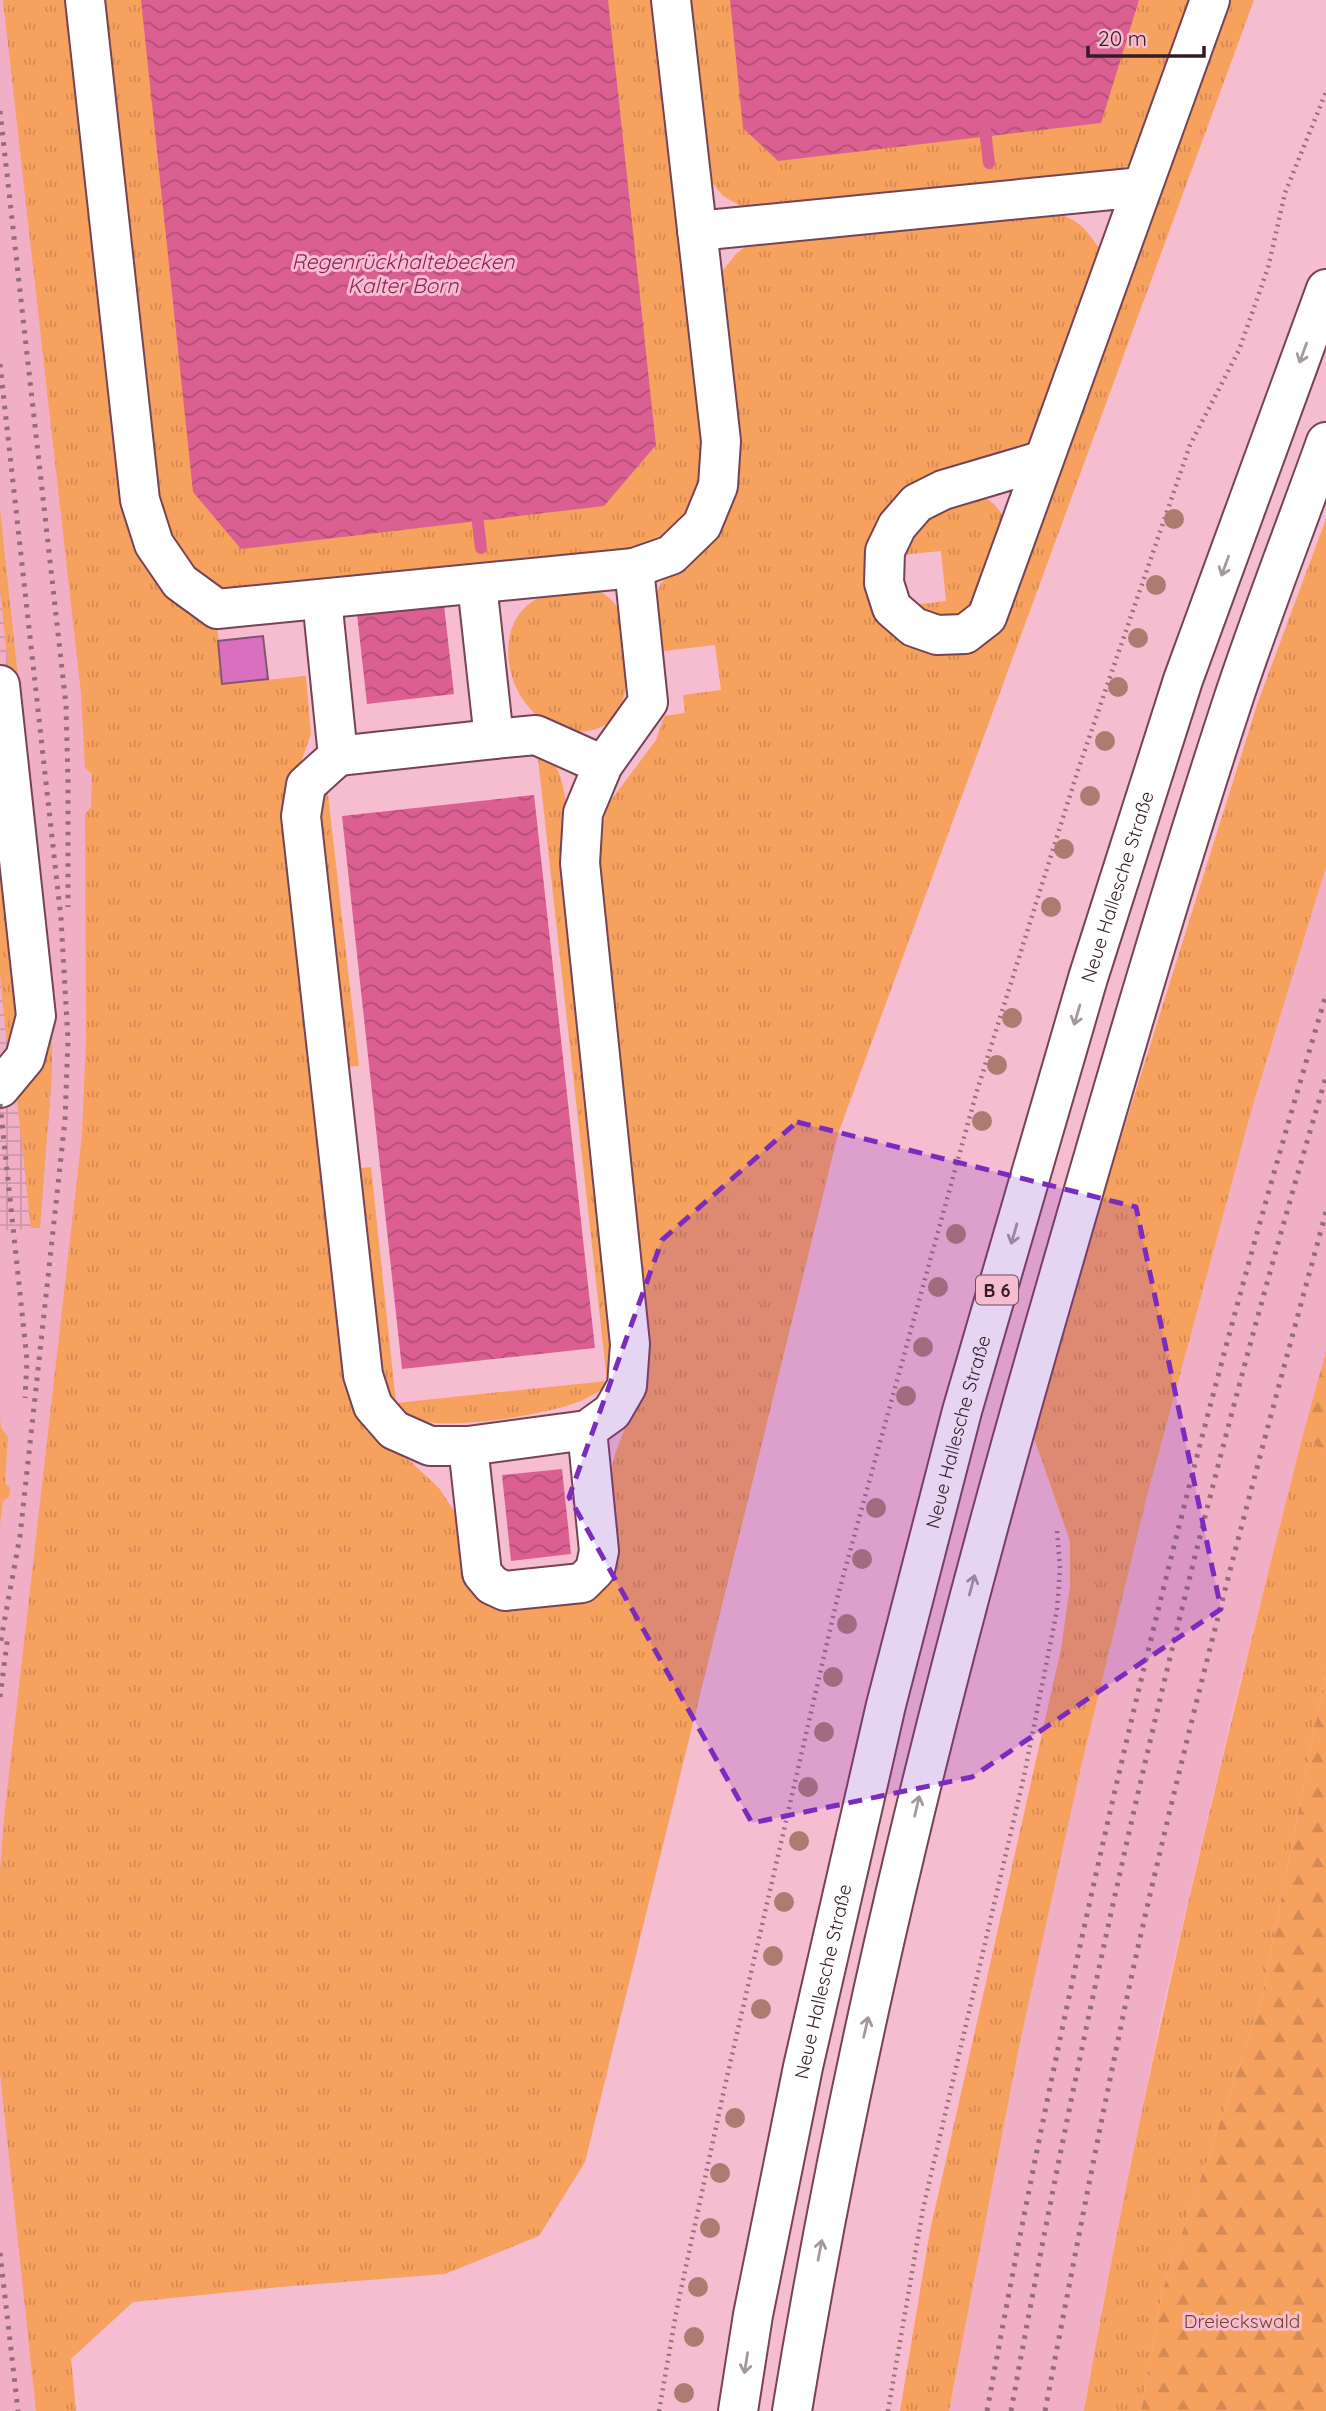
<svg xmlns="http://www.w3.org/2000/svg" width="1326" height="2411" viewBox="0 0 1326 2411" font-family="Quicksand,sans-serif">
  <defs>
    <pattern id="industrial-grid" width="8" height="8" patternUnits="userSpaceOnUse" patternTransform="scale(1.75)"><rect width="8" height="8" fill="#f0afc5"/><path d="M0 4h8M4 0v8" fill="none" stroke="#ce96a9"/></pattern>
    <pattern id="grass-tufts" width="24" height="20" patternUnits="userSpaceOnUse" patternTransform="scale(1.75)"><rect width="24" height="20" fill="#f7a15f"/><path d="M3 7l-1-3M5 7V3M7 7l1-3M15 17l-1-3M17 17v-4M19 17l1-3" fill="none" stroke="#d48a52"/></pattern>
    <pattern id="forest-firs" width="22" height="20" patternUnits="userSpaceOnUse" patternTransform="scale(1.75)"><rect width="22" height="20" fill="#f7a15f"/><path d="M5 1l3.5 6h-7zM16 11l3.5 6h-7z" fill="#d48a52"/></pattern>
    <pattern id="water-waves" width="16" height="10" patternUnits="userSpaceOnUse" patternTransform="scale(1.75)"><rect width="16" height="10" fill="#dc5f92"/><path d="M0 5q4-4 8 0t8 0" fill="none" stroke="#b34e77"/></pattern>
  </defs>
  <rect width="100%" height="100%" fill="#f6bccf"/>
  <g fill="#f0afc5">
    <polygon points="0,0 28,0 149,1080 28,1966 76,2411 0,2411 0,1231 40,1227 0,518"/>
    <polygon points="1326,867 1326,1351 1233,1710 1162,2011 1103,2303 1084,2411 949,2411 1019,2047 1081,1767 1146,1500 1253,1105"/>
  </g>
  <polygon fill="url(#industrial-grid)" points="0,518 51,986 52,1073 40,1228 0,1231"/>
  <g fill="url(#grass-tufts)">
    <path d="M3 0H76L131 503 216 616 223 684 306 676 311 734 292 787 356 1407 366 1431 386 1448 410 1461 439 1488 458 1517 463 1575 470 1591 482 1601 599 1593 614 1580 617 1564 610 1476 615 1454 640 1389 591 860 609 803 656 740 664 716 685 713 683 695 721 690 715 645 656 652 650 610 661 583 709 536 720 274 736 254 754 240 1047 210C1083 220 1086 230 1107 259L1036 447 941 479 870 580 970 647 1220 0H1254L838 1134 585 2162 539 2236 445 2274 280 2287 133 2302 71 2359 76 2411H36L0 2073V1870L5 1809 82 1135 86 1039 85 814 91 807 92 774 85 768 81 693Z"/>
    <polygon points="93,0 661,0 709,434 695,510 650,548 215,596 165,545"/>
    <polygon points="681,0 1198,0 1139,160 1106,176 748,210 723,196 706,175"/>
    <path d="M972 494C992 498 999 507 1007 525L981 602 946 623 907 606 946 601 941 551 901 555 919 519Z"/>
    <polygon points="0,509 51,986 43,987 0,590"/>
    <polygon points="1326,519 1326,867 1253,1105 1146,1500 1081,1767 1019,2047 949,2411 900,2411 930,2231 1061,1649 1070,1586 1070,1541 1033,1435 1094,1224 1258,702"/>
    <path d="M581 589C587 591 597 590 602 593 636 610 633 683 618 712 606 734 572 736 551 726 541 721 534 713 527 705 501 674 498 612 544 596 555 592 569 592 581 589Z"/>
    <path d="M538 759 552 761C571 786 566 833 568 864L620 1332 611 1383C601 1390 589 1398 578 1402 544 1415 456 1429 422 1421 406 1417 393 1405 382 1393L352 1169 371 1167 396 1403 607 1381Z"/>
    <polygon points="327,786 359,1066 340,1067 315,797"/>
    <polygon points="0,817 18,1013 8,1054 0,975"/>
    <polygon points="52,1038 52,1073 40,1228 31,1228 17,1100 39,1072"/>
    <polygon points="0,1417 1,1428 8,1437 5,1483 10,1488 9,1497 3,1501 0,1525"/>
    <path d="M1303 1435 1326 1454V1670L1261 2002 1162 2292 1141 2411H1084C1141 2082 1221 1758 1303 1435Z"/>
  </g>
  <g fill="url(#forest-firs)">
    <polygon points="1326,1351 1326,1454 1303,1435"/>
    <polygon points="1326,1670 1326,2411 1141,2411 1162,2292 1261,2002"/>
  </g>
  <g fill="url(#water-waves)">
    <polygon points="141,0 608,0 656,445 604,506 241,549 193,492"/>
    <polygon points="730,0 1139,0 1101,123 778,161 743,128"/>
    <polygon points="444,605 454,694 367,704 357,614"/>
    <polygon points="534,795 595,1348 402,1369 342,816"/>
    <polygon points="562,1469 571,1554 511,1561 502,1475"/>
  </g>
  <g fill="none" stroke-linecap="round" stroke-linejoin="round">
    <g stroke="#dc5f92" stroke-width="12">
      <polyline points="984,122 989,163"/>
      <polyline points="476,507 481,548"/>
    </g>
  </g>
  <polygon fill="#da6fc0" stroke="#7f5574" stroke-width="2" points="263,636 268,679 222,684 218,641"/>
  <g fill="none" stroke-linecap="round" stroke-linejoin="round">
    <defs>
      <g id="minor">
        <polyline points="85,0 140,500 154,544 180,582 217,609 634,568 671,555 702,525 718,486 721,441 671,0"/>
        <polyline points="697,231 1142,187"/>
        <polyline points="1044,460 943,490 917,503 897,526 885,551 884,583 892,608 914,627 937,635 965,634 987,617 1044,460 1210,0"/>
        <polyline points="477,584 494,739 536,735 603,765"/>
        <polyline points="322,599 338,756 306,785 301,816 363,1375 373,1406 394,1430 430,1446 468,1446 587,1430 612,1412 627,1386 630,1344 580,863 583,813 603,765 648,702 634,568"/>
        <polyline points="0,685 36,1016 25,1058 0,1088"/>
        <polyline points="338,756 494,739"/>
        <polyline points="468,1446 482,1573 492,1585 505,1591 582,1583 595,1570 599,1551 587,1430"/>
      </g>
      <g id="major">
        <path id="s1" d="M738 2411 753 2315 803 2067 886 1705 962 1411 1088 978 1183 680 1326 289"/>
        <path d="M792 2411C854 2030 949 1654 1057 1283 1113 1089 1169 895 1232 703 1261 615 1295 529 1326 442"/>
      </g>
    </defs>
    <use href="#minor" stroke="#744455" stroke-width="42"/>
    <use href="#major" stroke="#744455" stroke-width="42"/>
    <g stroke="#99707e" stroke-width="4.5" stroke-dasharray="2 5" stroke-linecap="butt">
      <polyline points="659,2411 677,2308 724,2090 839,1591 976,1094 1078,770 1190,445 1239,350 1268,268 1285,193 1326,92"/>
      <polyline points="888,2411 923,2209 1024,1776 1057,1610 1060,1569 1057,1530"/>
    </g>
    <use href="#minor" stroke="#fff" stroke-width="38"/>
    <use href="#major" stroke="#fff" stroke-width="38"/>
    <g stroke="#946c7a" stroke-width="5" stroke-dasharray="3.5 7" stroke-linecap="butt">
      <polyline points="0,111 66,705 68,782 68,907"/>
      <polyline points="0,364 61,919 68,1040 65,1120 20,1536 0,1645"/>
      <polyline points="0,1104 27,1360 25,1398"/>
      <polyline points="0,1697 8,1635"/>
      <polyline points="0,2253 18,2411"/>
      <path d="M987 2411C1074 1933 1186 1461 1326 995"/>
      <path d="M1011 2411C1093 1961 1196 1515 1326 1077"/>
      <path d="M1045 2411C1073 2265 1101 2119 1132 1974 1189 1718 1257 1465 1326 1212"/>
    </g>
  </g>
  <g fill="#ad7b70">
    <circle cx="1174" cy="519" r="10"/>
    <circle cx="1156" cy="585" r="10"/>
    <circle cx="1138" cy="638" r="10"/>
    <circle cx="1118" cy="687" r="10"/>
    <circle cx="1105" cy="741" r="10"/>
    <circle cx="1090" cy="796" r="10"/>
    <circle cx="1064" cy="849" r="10"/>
    <circle cx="1051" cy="907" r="10"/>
    <circle cx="1012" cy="1018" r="10"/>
    <circle cx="997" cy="1065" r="10"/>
    <circle cx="982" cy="1121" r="10"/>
    <circle cx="956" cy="1234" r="10"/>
    <circle cx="938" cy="1287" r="10"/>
    <circle cx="923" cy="1347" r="10"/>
    <circle cx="906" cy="1396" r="10"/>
    <circle cx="876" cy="1508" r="10"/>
    <circle cx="862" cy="1559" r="10"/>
    <circle cx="847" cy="1624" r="10"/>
    <circle cx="833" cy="1677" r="10"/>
    <circle cx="824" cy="1732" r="10"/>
    <circle cx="808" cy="1787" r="10"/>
    <circle cx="799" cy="1841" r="10"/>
    <circle cx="784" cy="1902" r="10"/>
    <circle cx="773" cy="1956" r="10"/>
    <circle cx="761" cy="2009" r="10"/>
    <circle cx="735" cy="2118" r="10"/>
    <circle cx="720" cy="2173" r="10"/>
    <circle cx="710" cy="2228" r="10"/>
    <circle cx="698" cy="2287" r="10"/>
    <circle cx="694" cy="2337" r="10"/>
    <circle cx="684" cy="2393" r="10"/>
  </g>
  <defs><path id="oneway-shaft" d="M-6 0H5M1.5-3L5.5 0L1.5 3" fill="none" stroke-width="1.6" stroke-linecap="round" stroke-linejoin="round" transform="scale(1.75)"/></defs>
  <g stroke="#a3999d">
    <use href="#oneway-shaft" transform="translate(1303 353) rotate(110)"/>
    <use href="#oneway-shaft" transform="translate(1225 566) rotate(110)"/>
    <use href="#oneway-shaft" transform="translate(1077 1015) rotate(106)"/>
    <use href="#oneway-shaft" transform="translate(1014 1234) rotate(106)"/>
    <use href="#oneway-shaft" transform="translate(972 1585) rotate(-75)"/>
    <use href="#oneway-shaft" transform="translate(917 1806) rotate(-77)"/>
    <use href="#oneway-shaft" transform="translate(866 2027) rotate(-77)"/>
    <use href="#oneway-shaft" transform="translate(820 2250) rotate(-79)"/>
    <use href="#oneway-shaft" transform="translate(746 2363) rotate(99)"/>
  </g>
  <path fill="#7b2cbf" fill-opacity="0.2" stroke="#7b2cbf" stroke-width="5" stroke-dasharray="14 9" stroke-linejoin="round" d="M797 1122 1136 1207 1221 1609 972 1777 752 1823 569 1497 662 1240Z"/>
  <g text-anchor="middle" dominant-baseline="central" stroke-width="6" stroke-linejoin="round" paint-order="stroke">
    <rect fill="#f6bccf" stroke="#6e4d58" stroke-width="2" x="976" y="1275.5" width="42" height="29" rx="5"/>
    <g font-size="18" font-weight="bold" fill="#331d25">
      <text x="997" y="1290">B 6</text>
    </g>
    <g font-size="19" fill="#331d25" stroke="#f6bccf">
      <text stroke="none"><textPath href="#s1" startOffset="1572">Neue Hallesche Straße</textPath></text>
      <text stroke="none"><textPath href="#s1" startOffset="1004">Neue Hallesche Straße</textPath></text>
      <text stroke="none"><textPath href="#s1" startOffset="438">Neue Hallesche Straße</textPath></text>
    </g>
    <g font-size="19" fill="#714522" stroke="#f6bccf">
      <text x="1242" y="2321">Dreieckswald</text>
    </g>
    <g font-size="21" font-style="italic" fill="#911f55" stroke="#f6bccf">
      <text x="403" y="261">Regenrückhaltebecken<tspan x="403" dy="24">Kalter Born</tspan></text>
    </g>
  </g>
  <path d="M1088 46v10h116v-10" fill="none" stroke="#331d25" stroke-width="3.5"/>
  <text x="1098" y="46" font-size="21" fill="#331d25" stroke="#f6bccf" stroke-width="5" paint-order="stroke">20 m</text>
</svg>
